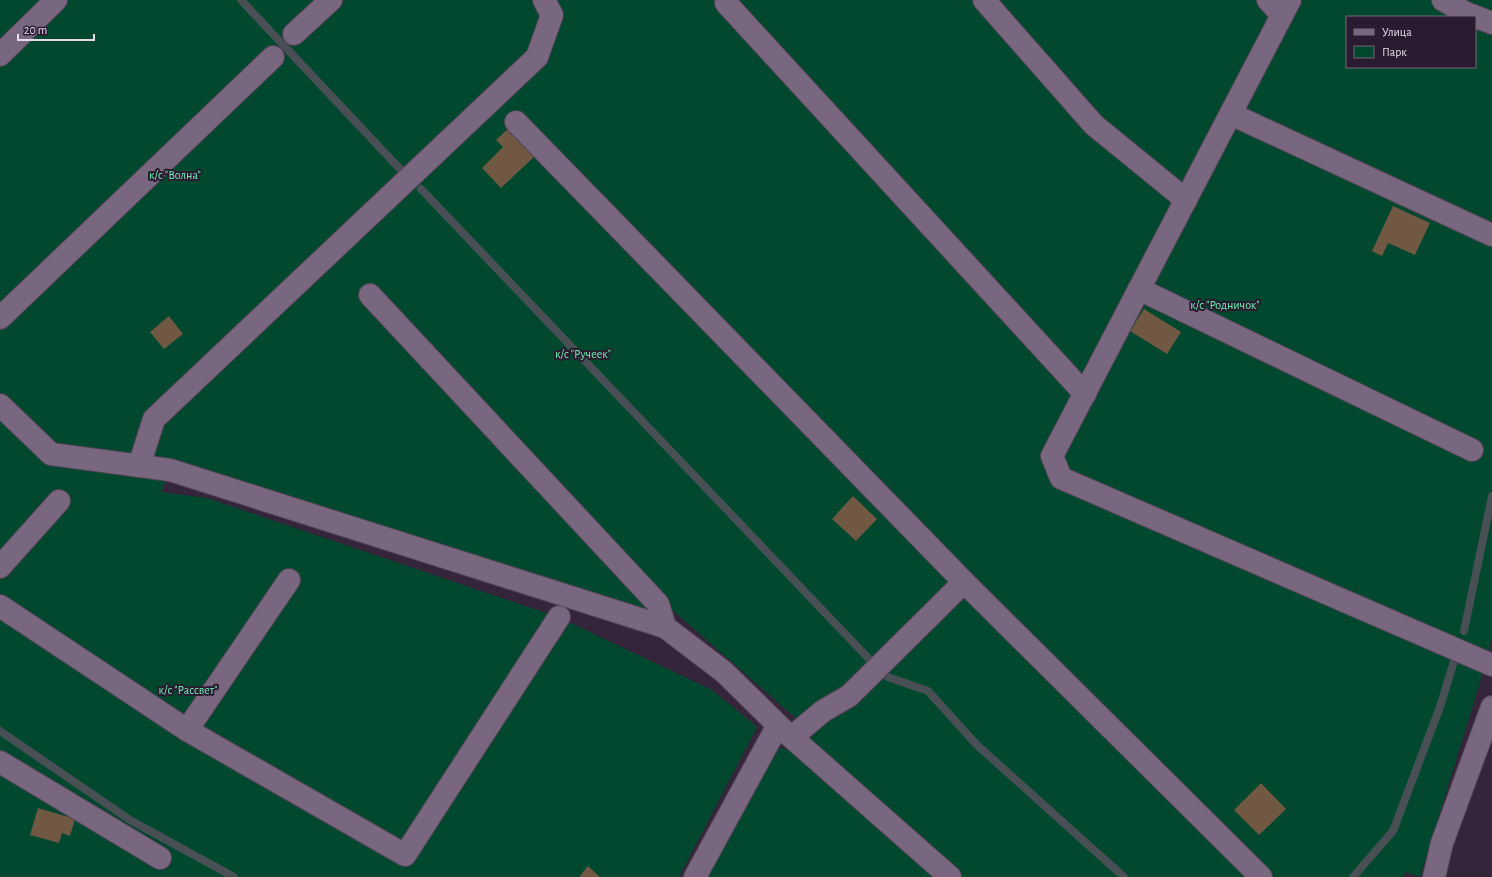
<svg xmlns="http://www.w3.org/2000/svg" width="1492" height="877" viewBox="0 0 1492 877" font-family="'Alegreya Sans',sans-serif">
  <rect width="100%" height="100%" fill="#35253a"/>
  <path fill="#01482e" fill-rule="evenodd" d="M0 0H1492V636L1486 663 1420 877 1405 872 1404 877H708L778 747 798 753 829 717 798 720 662 601 649 612 175 459 161 492 207 498 558 617 712 690 757 727 679 877H0ZM1347 17H1475V67H1347Z"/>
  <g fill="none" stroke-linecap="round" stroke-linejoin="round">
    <g stroke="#484f55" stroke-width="8">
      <polyline points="241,0 400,169"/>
      <polyline points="421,189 870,660"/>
      <polyline points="1464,631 1492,496"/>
      <polyline points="888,677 928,691 977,745 1124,877"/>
      <polyline points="0,731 130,820 234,877"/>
      <polyline points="1353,877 1393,831 1440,707 1454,661"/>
    </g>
  </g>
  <g fill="#705843">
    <polygon points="511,126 537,154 501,188 482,168 503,147 496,140"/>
    <polygon points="1393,206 1430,223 1415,255 1388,243 1382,256 1372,251"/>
    <polygon points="1144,309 1181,332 1167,354 1130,331"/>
    <polygon points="169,316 183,334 164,349 150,332"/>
    <polygon points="853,496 877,519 856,541 832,519"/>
    <polygon points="1261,783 1286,809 1259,835 1234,810"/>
    <polygon points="38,808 75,819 70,836 62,833 59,843 30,835"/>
    <polygon points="588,866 600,877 579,877"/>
  </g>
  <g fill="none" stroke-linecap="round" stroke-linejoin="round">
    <defs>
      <g id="minor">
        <polyline points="984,0 1094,125 1186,200"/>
        <polyline points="1268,0 1282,15"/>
        <polyline points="1290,0 1052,456 1061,478 1492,665"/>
        <polyline points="1443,0 1466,13 1492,23"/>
        <polyline points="726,3 1085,394"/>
        <polyline points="294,34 331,0"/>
        <polyline points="0,55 56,0"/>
        <polyline points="1231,114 1492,235"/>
        <polyline points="516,122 964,582 849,696 823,711 792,737"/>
        <polyline points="1139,289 1472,450"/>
        <polyline points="370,295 658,604 665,627"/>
        <polyline points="0,318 273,57"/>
        <polyline points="0,405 51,454 170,470 665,627 724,672 778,725 695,877"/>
        <polyline points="139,466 154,419 537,57 552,15 544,0"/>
        <polyline points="0,567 59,501"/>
        <polyline points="964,582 1261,877"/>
        <polyline points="0,606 187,730 405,855 559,617"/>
        <polyline points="781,728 950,877"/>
        <polyline points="187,730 289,580"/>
        <polyline points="0,762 160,858"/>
        <polyline points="1434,877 1442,843 1492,707"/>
      </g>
    </defs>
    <use href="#minor" stroke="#514355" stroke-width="24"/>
    <use href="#minor" stroke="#79667f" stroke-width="22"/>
  </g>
  <g text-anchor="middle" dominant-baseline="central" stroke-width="4" stroke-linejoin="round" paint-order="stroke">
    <g font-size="12" fill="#6bf1b4" stroke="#2b1b30">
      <text x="175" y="175">к/с "Волна"</text>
      <text x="1225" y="305">к/с "Родничок"</text>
      <text x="583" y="354">к/с "Ручеек"</text>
      <text x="188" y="690">к/с "Рассвет"</text>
    </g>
  </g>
  <rect x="1346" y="16" width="130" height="52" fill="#2b1b30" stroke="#76687a"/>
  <rect x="1354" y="29" width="20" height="6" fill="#79667f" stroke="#76687a"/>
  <text x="1382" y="36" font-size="12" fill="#e6dbe9">Улица</text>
  <rect x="1354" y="46" width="20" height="12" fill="#01482e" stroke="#76687a"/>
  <text x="1382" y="56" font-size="12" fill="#e6dbe9">Парк</text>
  <path d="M18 34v6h76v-6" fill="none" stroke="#e6dbe9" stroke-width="2"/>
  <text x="24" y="34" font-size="12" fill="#e6dbe9" stroke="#2b1b30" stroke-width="3" paint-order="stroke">20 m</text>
</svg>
